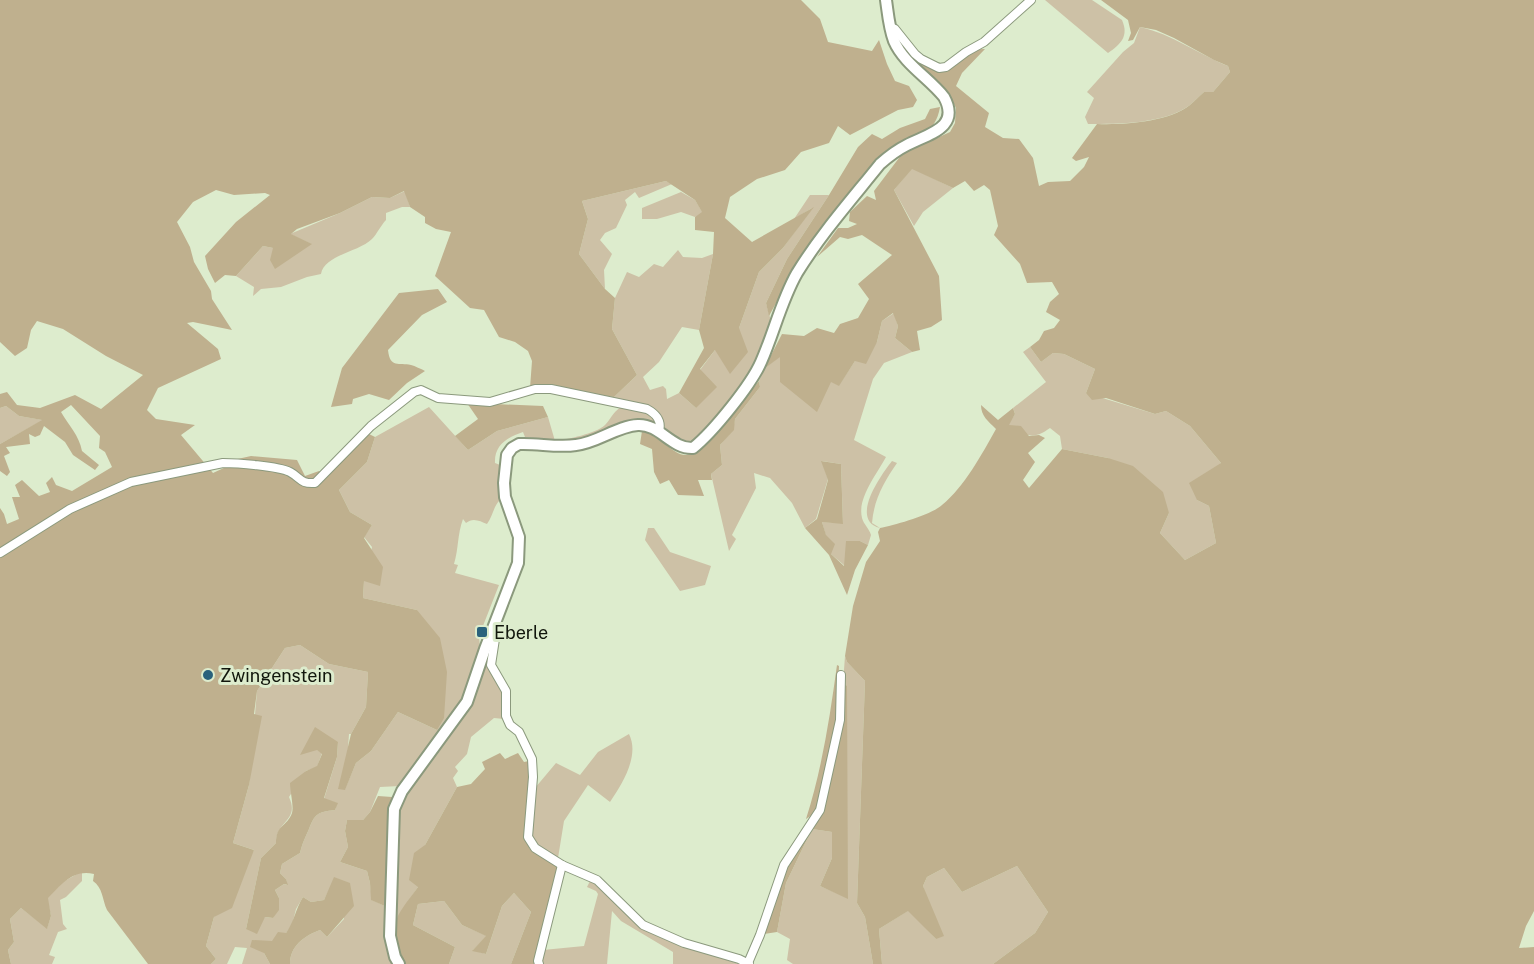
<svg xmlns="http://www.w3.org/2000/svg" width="1534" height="964" viewBox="0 0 1534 964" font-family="'Public Sans',sans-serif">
  <rect width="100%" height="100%" fill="#ddeccd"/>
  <g fill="#cdc1a6" fill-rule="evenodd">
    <path d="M1045 0H1092L1122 20C1129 36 1121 44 1108 53Z"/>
    <path d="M1140 27C1172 34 1198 54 1228 66L1230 72 1213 92H1204C1199 96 1195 101 1190 105 1165 124 1118 124 1088 124L1085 117 1094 98 1087 92 1123 52 1134 43Z"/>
    <polygon points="912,168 953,188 923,212 914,226 894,190"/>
    <polygon points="666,181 672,184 639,198 635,192 625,200 627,205 616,228 605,233 600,240 612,254 604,270 605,289 579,254 588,219 582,201"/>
    <path d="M405 191 410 207H402L386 213V220C381 225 377 234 372 239 359 252 324 255 321 274L307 277 281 287 261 289 253 296 254 287 236 276 263 246 273 248 311 244 290 234 340 213 372 197 390 198Z"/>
    <polygon points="681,192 695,200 703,213 695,217 681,212 657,219 642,219 642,208"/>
    <path d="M810 195H829L787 259 766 303 771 321 758 358 741 388 694 440 684 442C671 436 662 424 648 421 623 416 600 435 576 440 559 444 542 439 525 437L523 432C508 437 494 445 495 463L500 465 498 481 500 500C493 507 493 516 487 524 480 521 473 517 466 523L463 519C457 536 459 547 454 564L458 565 455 573 499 585 479 636 480 648 477 661 462 699 454 713 400 786 380 787 370 812 363 820H347L345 831 348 847 340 862 367 871 370 883 372 900 387 907V947L394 964H290C290 946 304 936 320 930L327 937 344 919 340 880 335 878 324 900 311 902 303 897 296 909 292 925 286 933 273 941 264 953 270 964H242L247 948 235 947 227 964H211L216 959 206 946 214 917 254 850 233 843 249 785 257 691 285 648 300 645 329 664 368 672 366 707 351 734H349L345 789 356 763 371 751 398 712 437 730 417 610 363 598 364 581 372 547 364 537 372 525 350 512 339 490 367 462 375 437 429 407 468 450 497 431 548 417 555 441C568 439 595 434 605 425 611 419 612 413 621 407L614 397 637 375 612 329 615 298 627 272 639 277 654 264 663 267 678 250 683 257 702 258 713 254 699 330 682 327 659 362 643 377 650 390 663 386 666 389 667 399 679 393 696 408 700 370 715 350 739 328 759 272 783 248 812 208 794 219ZM338 742 337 757 324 799 337 803 335 810C317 812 315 814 309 829 305 838 302 844 300 853L282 864 280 873 286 879 287 885 284 884 275 890 279 898 273 918 265 917 246 929 261 858 276 843C276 820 300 821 289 797L306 771 317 767 322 753 316 749 300 754Z"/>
    <path d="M894 313 898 326 895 338 912 352 884 363 873 379 854 440 886 457C877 474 857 498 862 518 864 525 869 528 871 535L868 545 860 541 845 566 831 554 822 522 843 523 841 464 822 461 828 479 816 519 805 528 792 503 770 478 754 473 756 488 732 535 736 539 729 551 711 474 722 465 720 445 733 430 735 419 760 387 759 381 764 369 780 356 839 385 855 361 877 342 882 321Z"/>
    <path d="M1030 347 1041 362 1053 353 1064 354 1095 369 1086 393 1155 414 1166 411 1190 426 1221 463 1197 500 1209 506 1216 543 1185 560 1160 533 1169 513 1108 458 1062 449 1060 436 1050 428C1032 441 1026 435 1008 425L1015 414 1013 408 1046 382 1023 352Z"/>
    <polygon points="6,406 19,416 43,420 0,444 0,408"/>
    <path d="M892 461 897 463C884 482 874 499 872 523L880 528C849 520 881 475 892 461Z"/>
    <polygon points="648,528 654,528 670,552 711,566 705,585 680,591 645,540"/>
    <polygon points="845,656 847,662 865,681 857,903 865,917 873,964 793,964 787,960 790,939 777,932 786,883 812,829 832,832 832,858 820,886 848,898 843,684"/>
    <polygon points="486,660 488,669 503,692 504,719 494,718 471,737 467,754 455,767 458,771 453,778 457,787 425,845 418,887 395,921 397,814 403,796 470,705"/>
    <path d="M629 734C640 756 622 784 610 802L588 785 564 821 558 858 535 843 531 835 535 788 556 763 580 775 598 752Z"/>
    <polygon points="1017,866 1048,912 1035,933 993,964 882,964 879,929 909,910 936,939 923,886 927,877 944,868 962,892"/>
    <polygon points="82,871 82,881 66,897 60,900 63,924 67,929 58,932 49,955 55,957 52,964 11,964 8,950 14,942 10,919 21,908 47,928 51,916 47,898 63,882"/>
    <polygon points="591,879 646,930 686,947 739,964 673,964 673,952 621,921 612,911 607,964 542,964 543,950 584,946 598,894 596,891 587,887"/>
    <polygon points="514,893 531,912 511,964 449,964 455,947 413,925 418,904 444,901 462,925 487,936 473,950 486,954 502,906"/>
  </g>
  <g fill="#bfb08e">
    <path d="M0 0H801L820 19 828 42 872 51 879 40 887 64 895 81 909 86 917 100 913 107 898 110 850 135 838 126 829 143 801 152 785 170 757 179 730 197 725 218 752 242 814 207 783 248 759 272 739 328 748 352 730 374 715 350 700 369 717 387 696 408 679 393 704 348 699 330 713 254 714 232 695 230V217L702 212 695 200 666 181 582 201 588 219 579 254 605 289 615 298 612 329 637 375 614 397 530 388 532 361 528 351 515 342 499 337 484 310 470 308 435 276 451 232 436 229 425 223V217L410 207 404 191 390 198 372 197 340 213 297 229 291 234 312 244 275 269 270 260 273 248 263 246 236 276 225 275 215 283 208 269 205 256 236 222 270 195 265 193 234 195 216 190 193 202 177 222 190 247 194 262 211 291 212 299 232 330 193 322 187 323 218 349 221 359 158 388 147 410 156 419 195 425 181 435 213 473 226 467 233 460 251 456 297 460 305 476 319 471 326 476 367 433 375 437 367 462 339 490 350 512 372 525 364 538 383 567 380 586 364 581 363 598 417 610 440 638 447 672 444 718 437 730 398 712 371 751 356 763 345 790 338 789 351 734 366 707 368 672 329 664 300 645 285 648 257 691 254 714 262 716 249 785 233 843 254 850 232 908 214 917 206 946 216 959 211 964H148L107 910C102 899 103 888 93 881L94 874C73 869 62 884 48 898L51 916 47 929 21 908 10 919 14 942 8 950 11 964H0V508L4 514 7 524 19 519 12 497H20L15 485 22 480 39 496 50 492 46 483 52 477 56 485 72 491 112 467 105 452 99 448 100 436 71 405 61 412C69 426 79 435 82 451L99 465 95 470 73 455 65 442 44 426 40 435 35 437 29 434 30 444 6 447 10 453 4 456 10 472 7 476 0 471V444L42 420 19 416 6 406 0 408V394L7 392 17 405 40 408 75 395 101 409 143 375 106 356 63 329 37 321 31 330 27 348 15 356 0 342Z"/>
    <path d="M1101 0H1534V911L1526 926 1519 948 1534 947V964H993L1035 933 1048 912 1017 866 962 892 944 868 927 877 923 886 944 936 936 939 908 911 879 929 882 964H873L865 917 857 903 865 681 847 662 845 656 853 606 866 562 880 541 878 532 880 528C895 525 931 515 942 505 964 487 982 454 996 429 988 421 981 416 981 405L998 420 1013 408 1015 414 1009 425 1021 426 1029 436 1039 435 1045 438 1028 453 1035 462 1023 480 1029 488 1062 449 1108 458 1133 466 1163 492 1169 513 1160 533 1185 560 1216 543 1209 506 1197 500 1189 483 1221 463 1190 426 1166 411 1155 414 1106 398 1092 400 1086 393 1095 369 1064 354 1053 353 1041 362 1030 347 1039 340 1044 331 1054 328 1060 320 1046 312 1050 302 1059 294 1052 282 1027 283 1020 264 994 235 998 226 990 190 984 185 974 191 965 181 953 188 912 169 894 190 939 276 942 320 931 327 917 331 920 350 912 352 895 338 898 326 893 313 882 321 877 342 866 364 855 361 839 386 831 382 817 412 780 382V357L764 369 782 334 804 336 817 328 834 333 840 324 858 318 869 299 858 284 892 255 862 235 848 239 840 237 817 257 838 228H848L857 224 849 221 850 212 867 196 876 200 874 191 902 154 950 132 955 123 956 108 949 94 941 84 918 63 920 62C926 64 932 68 938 70 955 74 964 48 985 49L962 73 956 86 989 113 985 127 1003 138 1019 139 1033 158 1039 186 1048 182 1070 181 1084 167 1089 157 1076 161 1072 158 1097 124C1125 125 1168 122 1190 105 1195 101 1199 96 1204 92H1213L1230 72 1228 66 1214 60 1174 38 1156 30 1140 27 1133 40 1128 41 1131 33 1128 20Z"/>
    <path d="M940 107C935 135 920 132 898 143 888 149 880 156 872 165L794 270 769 316 766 303 787 259 829 195 858 147 872 134 882 139 900 128 925 119 930 109Z"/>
    <path d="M438 289 447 302 422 315 388 350C390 369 399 362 411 365 415 366 421 369 425 371L407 383 389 400 369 394 353 399 352 404 331 407 342 368 399 293Z"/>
    <path d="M759 381 760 387 735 419 734 430 720 445 722 465 711 474 712 480H698L704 496 678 495 669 480 660 484 654 472 652 449 640 444 642 431C672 440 678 472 706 443Z"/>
    <polygon points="467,403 487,406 495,404 543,406 548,417 497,431 468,450 455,436 478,419"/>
    <polygon points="821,461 841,464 843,524 822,522 826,535 835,544 831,554 844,566 846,541 860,541 868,545 855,570 847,595 829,555 805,528 817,519 828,480"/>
    <path d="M837 665 839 666 837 718 825 782 815 813 806 819C822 769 830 716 837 665Z"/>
    <polygon points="843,684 847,686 848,899 820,886 832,858 832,832 812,829 786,883 777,932 764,934 787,865 822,810"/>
    <path d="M315 727 338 742 337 757 324 798 338 803 335 810C317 812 315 814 309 829 305 838 302 844 300 853L282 864 280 873 286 879 288 885 284 884 275 890 279 898V910L273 918 265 917 257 934 246 929 261 858 276 843C276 824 287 827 292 813 294 807 290 791 290 783L306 771 317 766 322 754 317 750 300 755Z"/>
    <path d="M500 753 505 759 518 753 524 762 529 761 531 777 524 838 530 849 559 867 536 964H511L531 912 514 893 502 906 486 954 472 951 486 936 462 925 444 901 418 904 413 925 455 947 449 964H406C395 957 391 932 396 920 401 908 411 897 418 887L409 880 414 853 425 845 457 787 471 784 485 769 482 762Z"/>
    <polygon points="378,796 392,797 387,907 371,900 370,883 367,871 340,862 348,847 345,831 347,820 363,820 370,812"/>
    <path d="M334 877 350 883 354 906 327 937 320 930C304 936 290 946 290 964H270L264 953 250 947 252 940 272 941 278 932 286 933C294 922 296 908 303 897L311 902 324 900Z"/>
  </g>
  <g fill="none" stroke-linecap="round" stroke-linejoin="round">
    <defs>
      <g id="street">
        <polyline points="890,27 895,29 915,54 921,59 939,68 946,67 966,52 984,42 1031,0"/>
        <path d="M0 553 70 509 131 482 223 463C237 463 278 466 290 472 301 478 300 484 315 483L371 426 414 392 421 390 438 398 490 402 535 389H551L647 409C656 414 662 420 659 431"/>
        <polyline points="494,630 495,639 491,665 506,691 506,716 510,725 519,732 532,759 533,777 528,837 535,848 562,865 597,880 643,925 684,943 739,959 749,964"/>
        <polyline points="748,963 760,935 784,865 820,810 840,720 841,675"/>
        <polyline points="539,964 538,961 562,865"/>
      </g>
      <path id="secondary" d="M399 964 395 957 390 936 394 809 402 791 467 702 485 649 518 563 519 537 505 497 504 483 507 455 512 448 519 444C538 443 557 448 576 445 597 443 617 426 638 425 660 424 671 449 693 448 713 432 751 385 761 362 774 333 781 301 797 273 821 234 852 199 880 164 889 156 897 150 907 145 928 134 961 128 944 97 929 78 904 64 894 41 889 28 888 14 886 0"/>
    </defs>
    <use href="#street" stroke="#8b997d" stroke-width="10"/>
    <use href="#secondary" stroke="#8b997d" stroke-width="14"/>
    <use href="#street" stroke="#fff" stroke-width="8"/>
    <use href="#secondary" stroke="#fff" stroke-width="10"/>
  </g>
  <g fill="#2a627c" stroke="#ddeccd" stroke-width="2">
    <rect x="476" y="626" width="12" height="12" rx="3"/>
    <circle cx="208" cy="675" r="6"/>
  </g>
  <g text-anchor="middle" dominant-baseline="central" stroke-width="6" stroke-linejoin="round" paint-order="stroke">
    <g font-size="18" fill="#11160c" stroke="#ddeccd" text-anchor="start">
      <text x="494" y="632">Eberle</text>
      <text x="220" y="675">Zwingenstein</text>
    </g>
  </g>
</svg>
